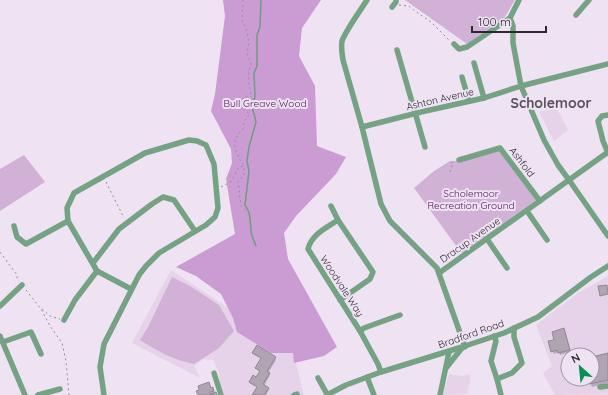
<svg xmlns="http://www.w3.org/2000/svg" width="608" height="395" viewBox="0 0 608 395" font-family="Quicksand,sans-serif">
  <rect width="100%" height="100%" fill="#efe2f2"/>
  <g fill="#e6d3e9" fill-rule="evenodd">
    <polygon points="556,107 568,130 554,141 539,112"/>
    <polygon points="171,270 293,351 304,395 221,395 219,373 213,360 204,359 194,366 200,378 132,343"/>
    <path d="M608 276V394L555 395 543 373 552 366 536 325 578 293ZM568 355H592V379H568Z"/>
    <polygon points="449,374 462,376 470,374 470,381 467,394 443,395"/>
  </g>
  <g fill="#d1b2d6">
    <polygon points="405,0 515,0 505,17 467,44"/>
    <polygon points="500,149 537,199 462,254 414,188 434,171 450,161 459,161"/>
    <polygon points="24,155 45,182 0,211 0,169"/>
    <path d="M172 277 190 286 219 305 234 331 219 348 194 364C173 360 157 351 140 340L148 327Z"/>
  </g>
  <polygon fill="#ca9cd3" points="223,0 321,0 302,28 299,56 315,86 317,146 346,157 336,174 296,216 284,233 288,259 337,347 324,356 294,363 293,353 271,353 237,332 233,318 221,294 196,276 176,267 235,234 226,179 232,163 231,149 211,111 215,94 225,16"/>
  <g fill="#0003">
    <polygon points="565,332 571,352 560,355 559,352 554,354 552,351 555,340"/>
    <polygon points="254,353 275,358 276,360 268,373 270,375 264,386 269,390 266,395 253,395 258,387 251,383 261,372 256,368 262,359"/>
    <polygon points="608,354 608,383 592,387 589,379 592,379 592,358"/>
    <polygon points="213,389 217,395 199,395 211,389"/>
  </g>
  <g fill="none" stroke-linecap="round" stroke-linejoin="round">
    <path stroke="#6f9c7f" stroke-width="1.5" d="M256 246C254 241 251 235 251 230 250 221 251 213 245 205L249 171 247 161 249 147 256 122 251 102 255 98 254 73 257 66V35L260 27 261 0"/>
  </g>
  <g fill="#b0a3b2" stroke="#928694">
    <polygon points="607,285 608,294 600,296 598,286"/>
    <polygon points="564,328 570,350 558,353 557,350 551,352 548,341 554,340 552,332"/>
    <polygon points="257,345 276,357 267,371 270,373 263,384 269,388 264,395 252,395 257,387 249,382 253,375 256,377 260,371 255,368 261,358 252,353"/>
    <polygon points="608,353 608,380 589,384 588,379 592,379 592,357"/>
    <polygon points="209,382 211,388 213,387 214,391 210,392 210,394 216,392 217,395 198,395 196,391 199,390 198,386"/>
  </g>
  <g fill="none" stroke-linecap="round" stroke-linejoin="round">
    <g stroke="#978e99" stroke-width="1" stroke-dasharray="2 3" stroke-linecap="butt">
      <path d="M243 0 242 20 247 31 249 43 247 54 251 63C248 74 247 81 251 93L244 99 249 106 247 112 250 114 244 121 243 129 238 134 234 144 239 158 244 166V175L238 181 241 206 246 211"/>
      <polyline points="399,5 409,6 415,11 431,22 449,40"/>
      <polyline points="450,172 452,166 451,163 453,162"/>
      <polyline points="106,182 124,218"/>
      <polyline points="221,187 231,182 239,167 244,166"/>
      <polyline points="0,252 17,275 17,278 19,281"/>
      <polyline points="26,290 41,309 50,326 62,343 66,361 69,395"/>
      <polyline points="42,309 50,316 60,319"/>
    </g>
    <g stroke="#74a383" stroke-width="5.5">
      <path d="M367 0C360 11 346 30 342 41 341 47 342 54 343 60L362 127 381 204 390 221 437 268 465 347"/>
      <polyline points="392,7 396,2 396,0"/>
      <polyline points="576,15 589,0"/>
      <polyline points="510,18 513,26 513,43 521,86 544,140 558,165 569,180 608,236"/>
      <polyline points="510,18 519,0"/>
      <polyline points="454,44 459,49 467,47 510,18"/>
      <polyline points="397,50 425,147"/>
      <polyline points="474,63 484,98"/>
      <polyline points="462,77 469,101"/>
      <polyline points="608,115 602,116 598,121 603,141 608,153"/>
      <polyline points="362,127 421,112 484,98 521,86 608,64"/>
      <polyline points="459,160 500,148 540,201"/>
      <polyline points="331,206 338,220 373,272 370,279 340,300"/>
      <polyline points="527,211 547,240"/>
      <path d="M338 220C326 228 312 234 308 249L360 331 378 364 381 372"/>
      <polyline points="14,226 17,237 26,244 68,221"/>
      <polyline points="487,239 507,268"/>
      <polyline points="93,263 119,229 152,204 163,197 174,200 195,231"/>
      <polyline points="439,273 608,152"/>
      <polyline points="0,306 22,285"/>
      <polyline points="64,320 75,300 97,271"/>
      <polyline points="360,331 364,328 400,315"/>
      <polyline points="0,336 25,395"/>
      <polyline points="494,336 496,341 491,361 497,379 512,373 522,363 514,337 514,328"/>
      <polyline points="3,342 31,332 41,354"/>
      <polyline points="446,368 462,348"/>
      <polyline points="214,373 221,395"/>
      <polyline points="367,377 374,395"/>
      <polyline points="318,378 327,394"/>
      <polyline points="497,379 501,395"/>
      <polyline points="600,387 608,386"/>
      <polyline points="38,395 60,389"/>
      <polyline points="104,395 100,367 104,344 139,275 146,266 159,253 206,225 215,217 218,208 214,164 206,145 197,141 189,140 145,153 74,193 67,208 68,221 97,271 131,289"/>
      <polyline points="294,395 297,394"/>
      <polyline points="327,395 346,385 381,372 462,347 504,333 538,317 591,277 608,266"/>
      <polyline points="440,395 449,352"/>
    </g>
  </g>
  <g text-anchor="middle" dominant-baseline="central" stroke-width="4" stroke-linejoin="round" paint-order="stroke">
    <g font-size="10" fill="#2d282e" stroke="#efe2f2">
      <text transform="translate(440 99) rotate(-13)">Ashton Avenue</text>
      <text transform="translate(522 162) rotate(53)">Ashfold</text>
      <text transform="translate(470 240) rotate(-35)">Dracup Avenue</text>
      <text transform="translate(342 286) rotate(57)">Woodvale Way</text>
      <text transform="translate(471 334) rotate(-19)">Bradford Road</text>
    </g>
    <g font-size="10" fill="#4c1356" stroke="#efe2f2">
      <text x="265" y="103">Bull Greave Wood</text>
      <text x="471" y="193">Scholemoor<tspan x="471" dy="12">Recreation Ground</tspan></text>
    </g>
    <g font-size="14" font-weight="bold" fill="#5b505d" stroke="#efe2f2">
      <text x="551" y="103">Scholemoor</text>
    </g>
  </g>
  <g transform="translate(580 367) rotate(333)"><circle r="19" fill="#efe2f2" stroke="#a198a4"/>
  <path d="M0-3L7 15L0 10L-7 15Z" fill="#009454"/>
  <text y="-6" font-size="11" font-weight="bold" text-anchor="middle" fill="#2d282e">N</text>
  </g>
  <path d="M472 26v6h74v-6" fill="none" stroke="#2d282e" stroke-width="2"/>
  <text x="478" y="26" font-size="12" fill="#2d282e" stroke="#efe2f2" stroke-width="3" paint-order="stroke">100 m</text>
</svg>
